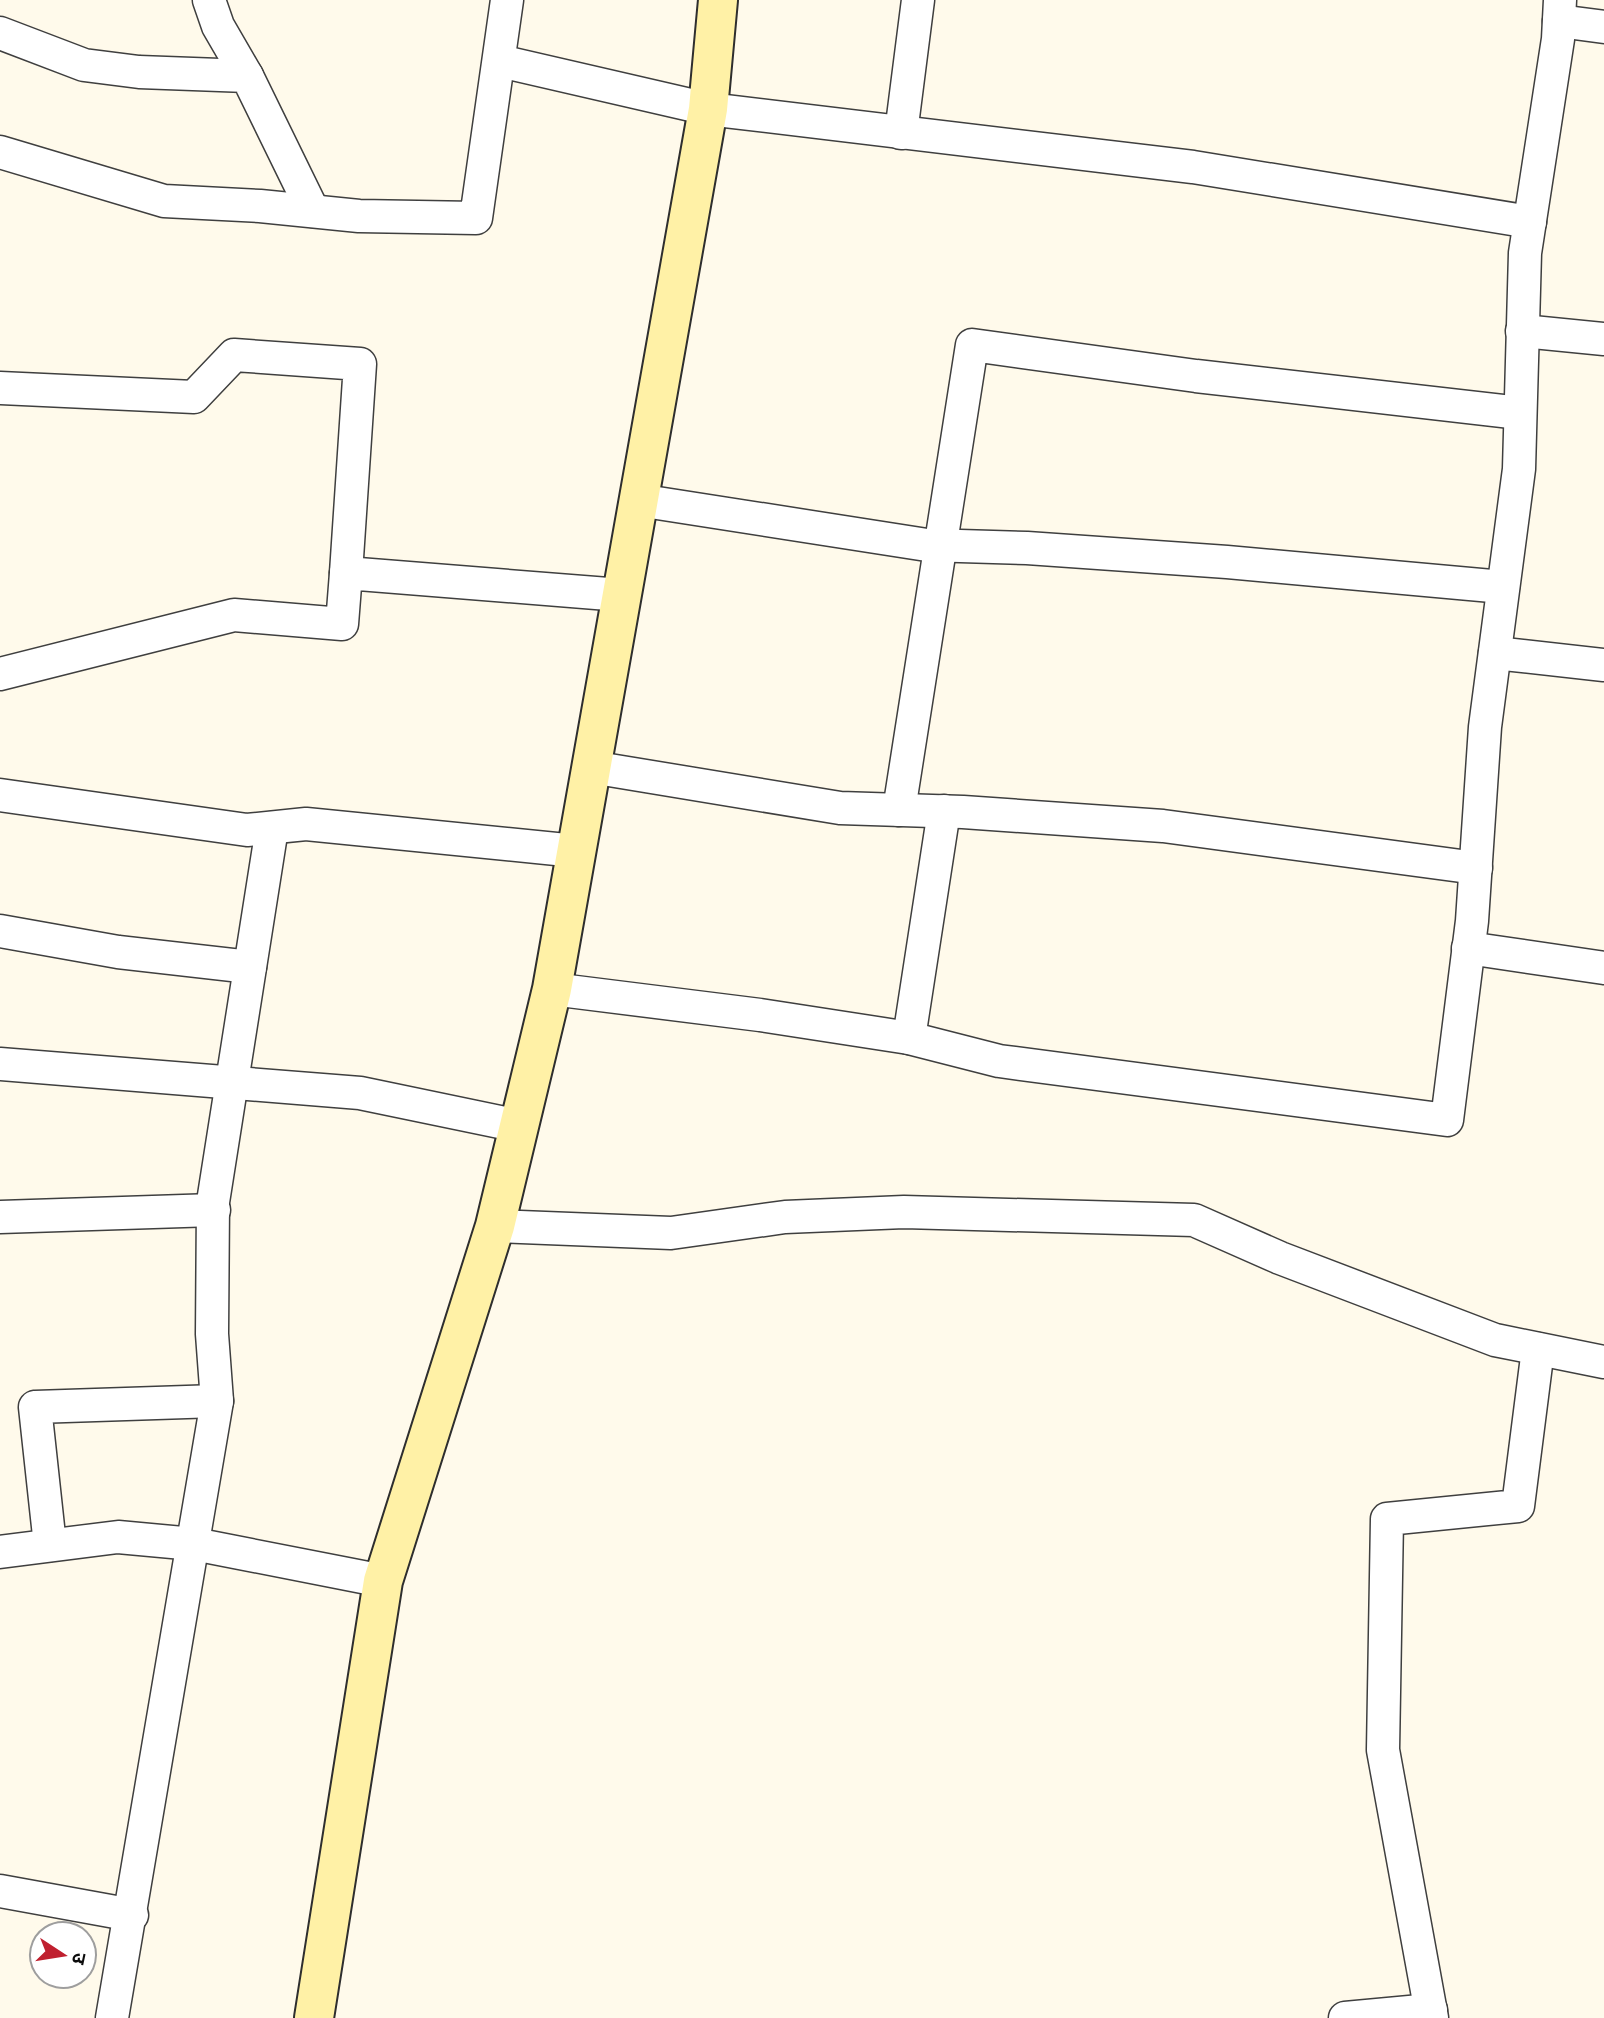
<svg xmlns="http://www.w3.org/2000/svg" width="1604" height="2018" viewBox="0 0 1604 2018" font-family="'Source Serif 4','Noto Sans Devanagari',serif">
  <rect width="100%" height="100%" fill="#fffaeb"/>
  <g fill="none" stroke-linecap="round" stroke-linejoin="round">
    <defs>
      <g id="street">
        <polyline points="209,0 218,26 247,76"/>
        <polyline points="1559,21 1604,27"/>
        <polyline points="0,33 84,65 139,72 247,76 313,211"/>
        <polyline points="500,61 708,109 1193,167 1530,222"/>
        <polyline points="901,133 918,0"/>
        <polyline points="0,152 164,201 260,206 359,216 476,218 507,0"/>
        <polyline points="1522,331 1604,339"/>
        <polyline points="0,388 194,397 234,355 360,364 346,573"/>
        <polyline points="638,500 927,545 1027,548 1227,562 1503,587"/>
        <polyline points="1495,653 1604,665"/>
        <polyline points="0,674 234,615 342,624 346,573 621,595"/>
        <polyline points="591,767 840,808 963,812 1163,826 1476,868"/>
        <polyline points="0,795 247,830 306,824 576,851"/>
        <polyline points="899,810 972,345 1196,376 1520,413"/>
        <polyline points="0,931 118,952 250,967"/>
        <polyline points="1468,948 1604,968"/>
        <polyline points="552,989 760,1015 909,1038 999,1061 1447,1120 1472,921 1485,727 1519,469 1525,253 1558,39 1560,0"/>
        <polyline points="909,1038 944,811"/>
        <polyline points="0,1064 360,1093 519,1126"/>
        <polyline points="0,1217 214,1210"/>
        <polyline points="495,1226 671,1233 785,1217 904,1212 1194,1220 1280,1258 1495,1340 1604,1362"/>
        <polyline points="50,1545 35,1407 217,1401"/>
        <polyline points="0,1552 118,1537 194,1544 383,1581"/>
        <polyline points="0,1891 132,1915"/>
        <polyline points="112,2018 217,1401 212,1334 213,1202 272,828"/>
        <polyline points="1345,2018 1431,2010"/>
        <polyline points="1432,2018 1383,1750 1387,1519 1518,1506 1538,1349"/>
      </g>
      <polyline id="secondary" points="314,2018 383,1581 495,1226 552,989 708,109 718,0"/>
    </defs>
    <use href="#street" stroke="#3f3f3f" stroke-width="35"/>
    <use href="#secondary" stroke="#2e2e2e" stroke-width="42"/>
    <use href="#street" stroke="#fff" stroke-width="32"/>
    <use href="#secondary" stroke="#fff1a6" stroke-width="38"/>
  </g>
  <g transform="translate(63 1955) rotate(102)"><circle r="33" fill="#ffffff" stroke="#9e9e9e" stroke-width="2"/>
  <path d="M0-5L12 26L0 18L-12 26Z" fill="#c0202f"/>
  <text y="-10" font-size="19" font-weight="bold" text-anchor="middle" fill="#0c0c0c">उ</text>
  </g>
</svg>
